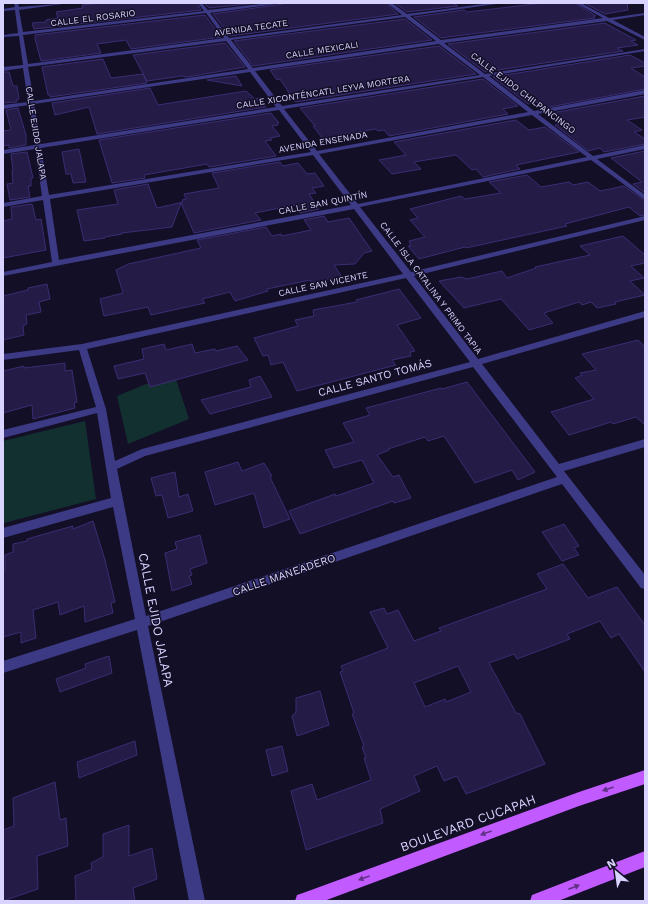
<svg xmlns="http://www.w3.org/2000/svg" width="648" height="904" viewBox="0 0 648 904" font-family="'Work Sans',sans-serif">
  <rect width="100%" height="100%" fill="#130f26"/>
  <g fill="#12302f">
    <polygon points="175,376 189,419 128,444 117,396 146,384"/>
    <polygon points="85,421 96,499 4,523 3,441"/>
  </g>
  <g fill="#241b47" stroke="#3b2d73" fill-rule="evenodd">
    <polygon points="103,3 197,3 201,10 34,29 32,23 46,22 46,20 58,18 56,12 83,8 82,5"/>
    <polygon points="204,3 257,3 209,8"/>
    <polygon points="284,3 386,3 398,14 230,36 213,14 283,4"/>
    <polygon points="395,3 453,3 458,6 407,12"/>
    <polygon points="543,3 575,3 596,16 593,16 595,18 441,38 414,17 464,10 467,12"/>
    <polygon points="584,3 627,3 628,10 605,14"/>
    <polygon points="205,15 221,37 131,49 126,40 97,44 101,53 41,61 35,39 35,35"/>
    <polygon points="405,19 432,40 253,66 234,41"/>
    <polygon points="605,23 636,40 631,41 638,45 617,48 623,51 485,72 448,44"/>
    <polygon points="225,43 245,67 187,77 182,76 147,81 133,55"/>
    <polygon points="439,46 476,74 295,102 280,79 277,80 270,70"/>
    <polygon points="630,55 645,63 645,66 631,68 645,77 645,89 544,108 537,102 528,104 493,77"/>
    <polygon points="103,59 111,78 143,74 147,83 50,97 50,95 48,95 42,67"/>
    <polygon points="3,72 9,72 13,86 17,86 19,99 16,100 17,102 4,103 3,102"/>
    <polygon points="236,76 242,86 207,80"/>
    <polygon points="483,79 518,106 503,109 508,114 389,136 384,130 378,131 376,129 339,135 343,140 326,143 313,126 315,126 300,108"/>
    <polygon points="150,88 158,105 246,91 255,99 259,98 266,107 97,134 89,107 55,115 52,103"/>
    <polygon points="645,96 645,117 627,120 642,130 634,132 645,139 645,144 604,152 600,148 588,151 555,125 565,123 552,113"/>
    <polygon points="18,108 26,135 26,145 9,148 9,145 3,146 3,131 11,130 6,110"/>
    <polygon points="271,113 279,123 277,123 278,125 272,126 280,136 270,138 272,140 265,141 276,156 209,167 207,164 144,175 145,178 112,183 99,140"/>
    <polygon points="516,120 529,130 545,127 579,152 516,165 520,169 483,177 476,169 472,170 456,155 414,162 421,169 392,174 379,160 406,155 394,142"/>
    <polygon points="79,149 86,182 73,183 71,174 66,174 62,152"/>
    <polygon points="645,151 645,193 633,184 642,182 611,158"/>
    <polygon points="27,152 33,178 31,178 31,186 28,186 30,197 10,200 7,184 13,183 12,171 13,171 11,154"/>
    <polygon points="280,162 283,166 298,163 307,174 315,173 324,186 312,188 316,193 309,194 319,209 300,213 295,205 255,213 261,220 194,233 181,203 172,227 122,233 122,234 105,237 105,238 84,241 77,210 118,204 114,190 148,184 157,208 183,202 182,200 186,199 184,194 219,188 212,173"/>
    <polygon points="527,175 541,187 569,182 573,185 588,182 600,191 624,186 645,201 645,215 640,216 629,207 565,224 567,226 466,248 465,247 419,259 408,246 411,246 409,241 425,237 410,220 418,218 410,209 461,196 465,199 501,193 489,182"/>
    <polygon points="32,204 36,220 41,219 46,250 3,258 3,221 12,219 11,207"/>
    <polygon points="324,216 328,222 349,218 372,251 364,253 355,264 334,265 342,277 312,283 310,280 267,289 268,291 235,301 230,292 202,299 205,303 151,315 148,307 104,316 100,299 123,293 116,270 128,264 201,248 197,240 266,227 272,236 281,234 282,236 311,230 304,220"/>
    <polygon points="623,236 645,255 645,263 631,266 644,278 630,281 645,295 615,302 616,304 597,308 591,302 582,305 579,302 544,313 553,323 529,330 501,299 464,308 439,281 461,277 467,279 502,271 507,278 536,268 535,267 590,255 580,246"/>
    <polygon points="47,284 50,299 39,302 41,312 26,315 27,324 23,326 24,335 3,340 3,296 28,290 28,288"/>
    <polygon points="399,289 421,318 397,325 415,351 410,352 411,356 392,360 396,365 297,391 283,362 271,365 268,355 263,356 254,338 298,326 295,320 314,316 313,310 357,302 356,300"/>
    <polygon points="638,340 645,347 645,425 636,417 613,424 611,422 569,435 551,412 594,399 575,378 582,375 580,373 596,370 582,354"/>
    <polygon points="164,344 166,350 192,344 195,353 215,349 216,351 237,346 248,360 150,387 145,373 118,379 114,366 144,359 142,349"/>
    <polygon points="65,363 65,371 72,370 77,402 74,403 75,408 33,419 32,405 3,413 3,371 24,366 24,368"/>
    <polygon points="260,376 272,397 210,414 201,400 251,387 249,380"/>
    <polygon points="467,382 535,472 518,480 512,470 475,483 444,436 428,441 425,437 388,449 389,450 377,455 393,477 399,475 411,498 394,503 393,501 300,534 289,511 335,494 336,496 374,483 362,460 334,468 325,450 354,442 343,423 370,415 366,408 441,388 442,389"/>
    <polygon points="238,462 242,471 264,463 272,476 270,477 290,519 264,528 254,493 215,505 205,472"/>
    <polygon points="175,472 179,497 188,494 193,511 168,518 162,495 156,496 151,478"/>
    <polygon points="93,521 105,560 112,589 115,602 111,603 113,613 85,622 84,606 60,615 58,602 33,610 36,638 21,643 21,632 3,637 3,571 5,570 5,555 13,552 13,544 27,541 27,539 73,526 73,529"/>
    <polygon points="564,524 579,546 574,548 579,555 562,561 542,532"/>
    <polygon points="200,535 207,563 190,569 192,575 189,576 192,584 172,591 165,553 177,549 175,542"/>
    <path d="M563 564 588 598 617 587 645 625V672L619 634 611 638 600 621 567 634 570 639 517 659 514 654 489 663 516 713 520 714 545 764 466 794 457 776 444 781 437 766 414 776 420 791 380 809 383 823 306 850 291 791 312 784 317 800 371 780 364 758H366L362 747 364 746 352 714 354 713 340 672 343 671 341 666 388 648 370 612 384 608 387 614 398 610 414 641 441 631 439 628 547 589 537 574ZM458 666 471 692 446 702 445 699 425 707 414 683Z"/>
    <polygon points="109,656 112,673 60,692 56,679 86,668 85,664"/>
    <polygon points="320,691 329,725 297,736 292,716 296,712 296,698"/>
    <polygon points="135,741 137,755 79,778 77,762"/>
    <polygon points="282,746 288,771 272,776 266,750"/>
    <polygon points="55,782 60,820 66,818 68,846 37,856 38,889 3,901 3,830 14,826 13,798"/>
    <polygon points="129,825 129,856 152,848 157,879 133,888 135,901 76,901 75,876 92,869 91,863 103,857 103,834"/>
  </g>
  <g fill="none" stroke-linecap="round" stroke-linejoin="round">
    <path fill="#3d3a85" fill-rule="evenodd" d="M14 3H18L19 7 69 3 19 10 23 32 204 11 198 3H202L208 10 270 3H283L210 13 229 38 402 15 387 3H392L407 14 491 3H503L410 16 441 40 603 18 576 3H581L609 18 645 13V15L613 20 645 37V40L607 21 444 43 485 74 645 49V51L489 76 534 111 645 90V94L538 114 593 156 645 145V149L597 159 645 195V200L591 160 360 207 411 272 645 216V220L414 276 478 359 645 311V317L482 364 559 464 645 439V447L564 471 645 575V589L641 588 562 484 148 626 205 901H189L137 630 3 673V661L135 619 113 507 3 538V528L111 498 97 413 3 438V430L96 407 79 350 3 360V354L82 344 403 274 354 209 3 276V272L52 262 43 200 3 207V203L42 196 35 149 3 154V150L35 145 29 105 3 109V105L28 102 23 68 3 71V67L23 65 19 36 3 37V35L18 33 15 10 3 11V9L15 7ZM206 13 224 38 28 64 23 35ZM405 17 436 41 253 68 231 40ZM226 41 248 69 34 101 28 67ZM439 44 480 75 282 106 255 71ZM250 72 276 107 41 144 34 104ZM483 77 528 112 317 151 284 109ZM279 110 311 152 49 195 41 148ZM532 115 587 157 358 204 319 154ZM313 155 351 205 59 260 50 199ZM406 278 470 362 142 449 115 461 106 409 87 349ZM473 367 557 477 146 616 117 469 145 456Z"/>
    <g fill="#c25bff" fill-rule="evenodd">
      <polygon points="645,770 645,784 579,806 324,901 295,901 297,895 303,893 579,792"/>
      <polygon points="645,851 645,867 558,901 530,901 532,895"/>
    </g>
  </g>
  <defs><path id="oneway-solid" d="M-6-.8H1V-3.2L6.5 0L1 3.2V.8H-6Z"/></defs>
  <g fill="#623188">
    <use href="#oneway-solid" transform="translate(608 789) rotate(161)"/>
    <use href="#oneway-solid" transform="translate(486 833) rotate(160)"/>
    <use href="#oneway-solid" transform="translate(364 878) rotate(160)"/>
    <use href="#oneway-solid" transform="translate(574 887) rotate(-21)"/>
  </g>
  <g text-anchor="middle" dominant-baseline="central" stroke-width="3" stroke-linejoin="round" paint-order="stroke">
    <g font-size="9" fill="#d9d4ff" stroke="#130f26">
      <text transform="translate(93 18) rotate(-7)">CALLE EL ROSARIO</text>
      <text transform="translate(251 28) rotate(-8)">AVENIDA TECATE</text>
      <text transform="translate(322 50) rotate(-9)">CALLE MEXICALI</text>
      <text transform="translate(323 92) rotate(-9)">CALLE XICONTÉNCATL LEYVA MORTERA</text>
      <text transform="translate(523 93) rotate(37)">CALLE EJIDO CHILPANCINGO</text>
      <text transform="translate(36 133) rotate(81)">CALLE EJIDO JALAPA</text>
      <text transform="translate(323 142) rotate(-10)">AVENIDA ENSENADA</text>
      <text transform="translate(323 203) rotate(-11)">CALLE SAN QUINTÍN</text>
      <text transform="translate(323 284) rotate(-12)">CALLE SAN VICENTE</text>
      <text transform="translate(431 288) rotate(53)">CALLE ISLA CATALINA Y PRIMO TAPIA</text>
    </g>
    <g font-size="11" fill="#d9d4ff" stroke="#130f26">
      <text transform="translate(375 378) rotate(-15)">CALLE SANTO TOMÁS</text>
      <text transform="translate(284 575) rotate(-19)">CALLE MANEADERO</text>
    </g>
    <g font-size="13" fill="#d9d4ff" stroke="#130f26">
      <text transform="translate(156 620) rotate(79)">CALLE EJIDO JALAPA</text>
      <text transform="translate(468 823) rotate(-20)">BOULEVARD CUCAPAH</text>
    </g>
  </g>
  <rect width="648" height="904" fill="none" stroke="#d9d4ff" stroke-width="8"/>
  <g transform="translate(616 872) rotate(331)" stroke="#130f26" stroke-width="3" paint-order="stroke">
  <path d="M0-3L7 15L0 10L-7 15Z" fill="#d9d4ff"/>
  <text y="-6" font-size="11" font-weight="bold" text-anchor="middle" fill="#d9d4ff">N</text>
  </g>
</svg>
